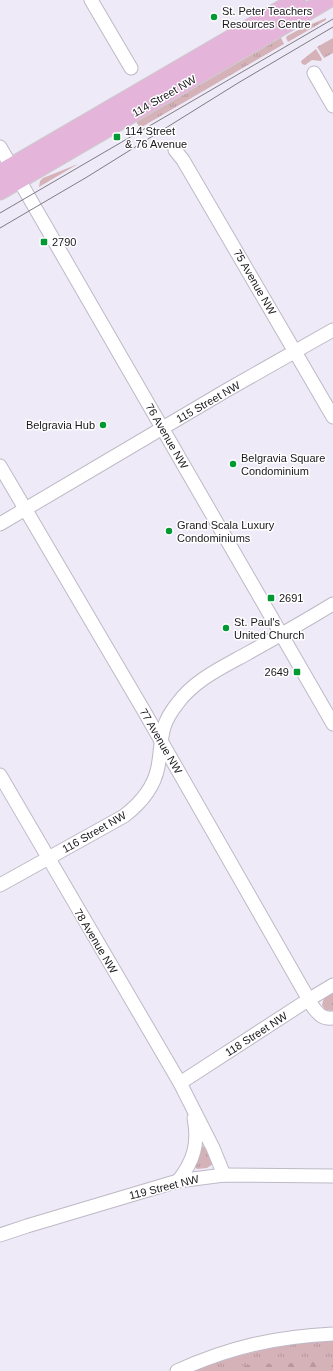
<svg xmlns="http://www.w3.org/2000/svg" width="333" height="1371" viewBox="0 0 333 1371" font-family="Arial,sans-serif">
  <defs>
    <pattern id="grass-tufts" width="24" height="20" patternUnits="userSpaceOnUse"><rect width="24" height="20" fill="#d5b2b8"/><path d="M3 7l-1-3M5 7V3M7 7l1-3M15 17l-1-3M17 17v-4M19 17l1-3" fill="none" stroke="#b6989e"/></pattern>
    <pattern id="forest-firs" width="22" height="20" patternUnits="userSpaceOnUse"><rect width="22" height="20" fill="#d5b2b8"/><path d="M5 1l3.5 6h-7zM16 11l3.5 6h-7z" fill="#b6989e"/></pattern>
    <pattern id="park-crowns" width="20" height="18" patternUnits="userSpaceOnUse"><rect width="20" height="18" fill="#d5b2b8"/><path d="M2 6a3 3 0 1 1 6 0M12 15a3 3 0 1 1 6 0" fill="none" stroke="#b6989e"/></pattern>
  </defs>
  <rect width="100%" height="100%" fill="#efeaf7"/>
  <g fill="url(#grass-tufts)">
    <polygon points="326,18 326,20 288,42 286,38 287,36 302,28"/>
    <polygon points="280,36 284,44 140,128 135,120"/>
    <polygon points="333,38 333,53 324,58 317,47"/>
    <polygon points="316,49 322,59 321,61 312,60 305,65 302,64 301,61"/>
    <polygon points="78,164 39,187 40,181 43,178"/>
    <polygon points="200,1146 205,1147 213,1164 207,1168 197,1169 195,1167"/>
    <path d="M333 1341V1371H194C239 1353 285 1343 333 1341Z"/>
  </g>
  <polygon fill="url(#forest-firs)" points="333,1361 333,1371 226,1371 235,1366"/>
  <polygon fill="url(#park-crowns)" points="333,992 333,1011 325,1010 322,1005 324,998"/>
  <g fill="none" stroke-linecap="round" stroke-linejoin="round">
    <defs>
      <g id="minor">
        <polyline points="91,0 131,68"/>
        <polyline points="314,73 333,106"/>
        <polyline points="0,147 333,724"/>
        <polyline points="175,150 183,160 333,417"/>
        <path d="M0 466 144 711 313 1007C319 1015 323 1019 333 1018"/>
        <polyline points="0,524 227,390 333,330"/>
        <polyline points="0,775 180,1083 213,1148 224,1175"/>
        <path d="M0 885 124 816C141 803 154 788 158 767 163 740 158 728 177 704 194 680 223 667 248 653 277 637 305 621 333 604"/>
        <polyline points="180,1083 308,1000 333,985"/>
        <path d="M178 1181C194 1161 199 1143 194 1118"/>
        <polyline points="0,1235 27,1226 178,1181 224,1175 333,1176"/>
        <path d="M177 1371C230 1347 275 1337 333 1334"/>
      </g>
      <g id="major">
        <polyline points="0,173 297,0"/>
        <polyline points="0,191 327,0"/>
      </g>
    </defs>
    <use href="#minor" stroke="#beb9c6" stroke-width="15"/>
    <use href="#major" stroke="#cccccd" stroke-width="19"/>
    <use href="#minor" stroke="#fff" stroke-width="13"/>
    <use href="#major" stroke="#e5b4da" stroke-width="17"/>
    <g stroke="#7f7c85" stroke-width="1">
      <polyline points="0,213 333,19"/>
      <polyline points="0,228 87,177 238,83 333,27"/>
    </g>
  </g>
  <g fill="#029932" stroke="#fff" stroke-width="1.5">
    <circle cx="214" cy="17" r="4"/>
    <rect x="113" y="133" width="8" height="8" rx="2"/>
    <rect x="40" y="238" width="8" height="8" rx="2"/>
    <circle cx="103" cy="425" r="4"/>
    <circle cx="233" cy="464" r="4"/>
    <circle cx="169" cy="531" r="4"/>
    <rect x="267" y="594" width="8" height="8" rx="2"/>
    <circle cx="226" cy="628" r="4"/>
    <rect x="293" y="668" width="8" height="8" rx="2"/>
  </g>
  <g text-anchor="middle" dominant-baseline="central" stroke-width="3" stroke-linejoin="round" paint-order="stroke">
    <g font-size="11" fill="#19171c" stroke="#fff" text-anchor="start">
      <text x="222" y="11">St. Peter Teachers<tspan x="222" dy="13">Resources Centre</tspan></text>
      <text x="125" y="131">114 Street<tspan x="125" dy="13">&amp; 76 Avenue</tspan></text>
      <text x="52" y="242">2790</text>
      <text x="95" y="425" text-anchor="end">Belgravia Hub</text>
      <text x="241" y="458">Belgravia Square<tspan x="241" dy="13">Condominium</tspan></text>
      <text x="177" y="525">Grand Scala Luxury<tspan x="177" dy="13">Condominiums</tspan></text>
      <text x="279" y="598">2691</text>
      <text x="234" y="622">St. Paul's<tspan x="234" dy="13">United Church</tspan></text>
      <text x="289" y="672" text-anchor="end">2649</text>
    </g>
    <g font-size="11" fill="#19171c" stroke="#fff">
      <text transform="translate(164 96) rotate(-30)">114 Street NW</text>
      <text transform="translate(255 282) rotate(60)">75 Avenue NW</text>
      <text transform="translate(208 402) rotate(-30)">115 Street NW</text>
      <text transform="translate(167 436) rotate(60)">76 Avenue NW</text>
      <text transform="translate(161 741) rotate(60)">77 Avenue NW</text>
      <text transform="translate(94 832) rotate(-30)">116 Street NW</text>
      <text transform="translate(96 941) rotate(59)">78 Avenue NW</text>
      <text transform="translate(256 1034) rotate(-33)">118 Street NW</text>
      <text transform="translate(164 1187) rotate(-14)">119 Street NW</text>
    </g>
  </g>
</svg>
